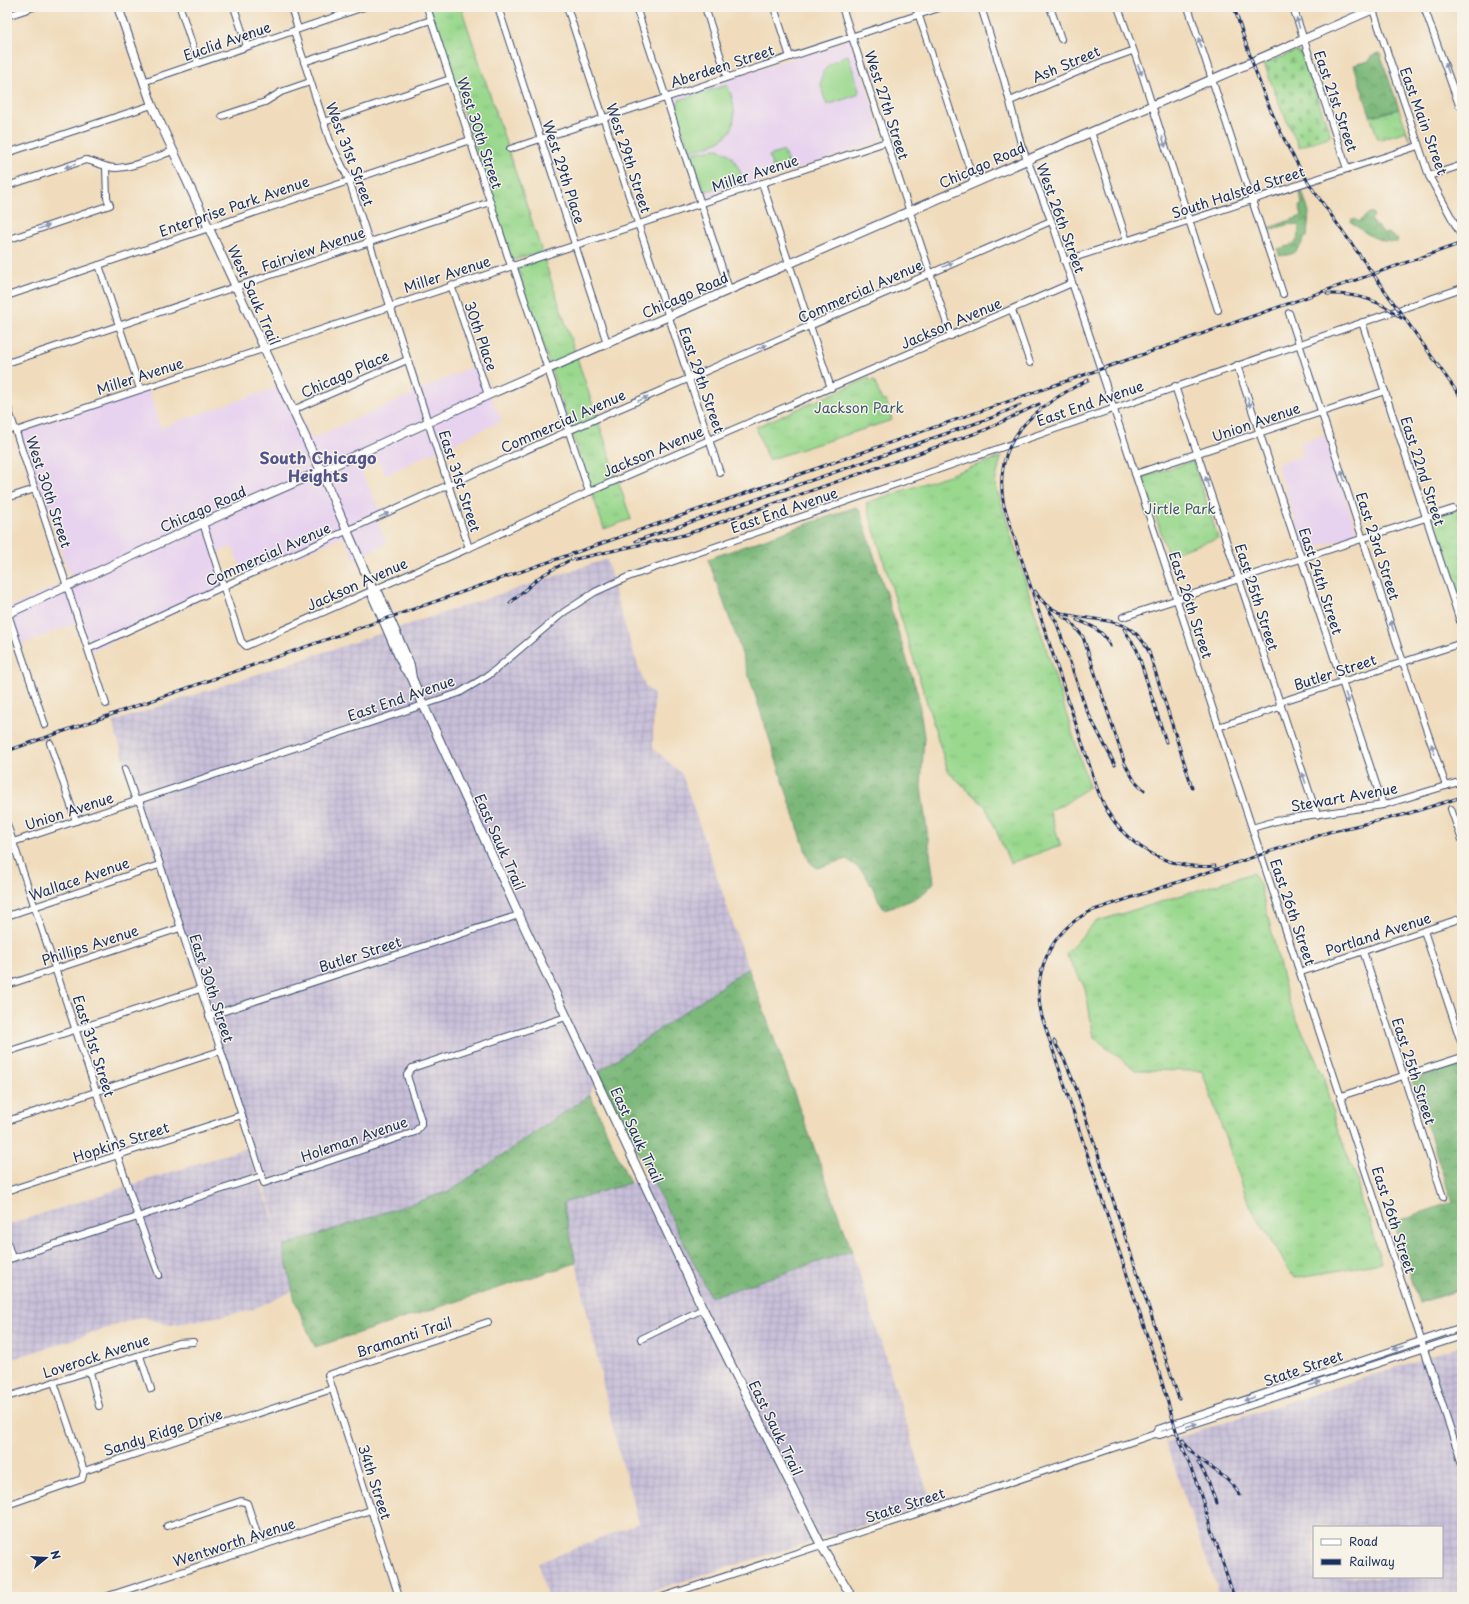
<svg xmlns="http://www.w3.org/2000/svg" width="1469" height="1604" viewBox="0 0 1469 1604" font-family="'Playpen Sans',sans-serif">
  <defs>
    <pattern id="industrial-grid" width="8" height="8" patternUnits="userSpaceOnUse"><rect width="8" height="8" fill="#c8bfd8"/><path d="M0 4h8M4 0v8" fill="none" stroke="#aba4bc"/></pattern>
    <pattern id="grass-tufts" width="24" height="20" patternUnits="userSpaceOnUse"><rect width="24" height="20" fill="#9ad88e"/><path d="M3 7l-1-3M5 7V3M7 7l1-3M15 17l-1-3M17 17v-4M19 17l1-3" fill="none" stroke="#84ba7d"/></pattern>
    <pattern id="forest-crowns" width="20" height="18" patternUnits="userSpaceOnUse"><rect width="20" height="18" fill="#7bb879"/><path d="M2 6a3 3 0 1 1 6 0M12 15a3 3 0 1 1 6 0" fill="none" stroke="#649666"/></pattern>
    <pattern id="cemetery-stones" width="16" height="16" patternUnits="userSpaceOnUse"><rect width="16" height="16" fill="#9ad88e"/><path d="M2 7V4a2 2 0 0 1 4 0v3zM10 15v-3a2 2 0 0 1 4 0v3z" fill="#84ba7d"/></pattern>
  </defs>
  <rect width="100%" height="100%" fill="#f7f3e8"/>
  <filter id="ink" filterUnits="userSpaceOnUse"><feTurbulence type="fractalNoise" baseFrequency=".025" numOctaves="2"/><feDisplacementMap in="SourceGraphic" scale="8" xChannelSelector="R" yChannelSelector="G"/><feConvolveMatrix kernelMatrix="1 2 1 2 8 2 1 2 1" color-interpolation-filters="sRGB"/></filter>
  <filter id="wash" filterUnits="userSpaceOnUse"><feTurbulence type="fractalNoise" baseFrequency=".012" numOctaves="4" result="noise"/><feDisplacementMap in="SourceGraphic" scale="16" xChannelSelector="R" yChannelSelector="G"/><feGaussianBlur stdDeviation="0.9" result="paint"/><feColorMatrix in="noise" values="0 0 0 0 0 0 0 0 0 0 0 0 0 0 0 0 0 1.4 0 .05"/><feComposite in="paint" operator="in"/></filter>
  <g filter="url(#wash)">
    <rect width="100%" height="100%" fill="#f0dcbc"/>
    <g fill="#e7d2ef">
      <polygon points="851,39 883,140 701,201 669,99"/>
      <polygon points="480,363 492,399 502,421 385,475 374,451 356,460 380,511 374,515 387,543 354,560 344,536 247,578 232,547 216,553 228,587 86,654 77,623 16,646 7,609 63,583 74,576 69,574 46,501 43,501 20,431 148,389 166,443 162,427 286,384 311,439"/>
      <polygon points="1325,435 1357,534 1305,551 1277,464 1304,455 1300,443"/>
    </g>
    <g fill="url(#industrial-grid)" fill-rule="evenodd">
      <polygon points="607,559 618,604 644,684 654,695 653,748 682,774 748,968 598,1072 590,1095 450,1191 284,1246 293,1291 249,1311 171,1325 141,1317 7,1361 7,1225 246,1148 279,1231 112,722"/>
      <polygon points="651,1179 711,1297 852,1251 932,1504 632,1597 547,1597 538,1563 639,1523 615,1438 563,1203 630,1183"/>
      <path d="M1462 1346V1597H1220L1165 1442ZM1314 1527H1442V1577H1314Z"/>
    </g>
    <g fill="url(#grass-tufts)" stroke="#5a8476">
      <polygon points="429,7 461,7 542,252 513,260 511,257"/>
      <polygon points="1399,109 1410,141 1406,131 1378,140 1370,115 1376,115"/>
      <polygon points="784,151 788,164 773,169 769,156"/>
      <polygon points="544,259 631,519 604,529 517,267"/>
      <polygon points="869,378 870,381 874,380 882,401 886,400 892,420 768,460 756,427"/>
      <polygon points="1001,457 995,483 1089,787 1063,805 1049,810 1061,846 1010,863 986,807 948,772 866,503"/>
      <polygon points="1193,461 1218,538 1168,555 1143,477"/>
      <polygon points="1457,510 1462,526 1462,594 1459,595 1432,517"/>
      <polygon points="1253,873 1260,885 1289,1003 1323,1075 1336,1126 1357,1179 1361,1202 1368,1217 1381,1263 1294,1278 1249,1204 1202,1071 1135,1070 1094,1037 1085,988 1066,954 1095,922"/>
    </g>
    <g fill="url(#forest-crowns)" stroke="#4b746c">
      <polygon points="1380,53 1399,109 1376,115 1370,115 1354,65 1369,61 1371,56"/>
      <path d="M1302 191 1309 212 1307 237 1304 238C1300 250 1293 257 1279 255L1278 249C1295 244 1299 245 1299 226 1291 221 1279 228 1271 230L1269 228 1302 216 1299 206 1302 205 1300 192Z"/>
      <path d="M1369 213H1373L1374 216 1371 220 1375 226H1377L1384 234 1388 233 1398 240 1397 242C1379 243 1367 234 1353 224L1351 221 1353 218 1359 222Z"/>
      <path d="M856 507 860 511 918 695 924 737 921 787 934 882C921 900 904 903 884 909 877 900 875 890 869 881 864 871 855 865 847 859L817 868 809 861 736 636 708 559Z"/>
      <polygon points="748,968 852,1251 711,1297 598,1072"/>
      <polygon points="1462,1063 1462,1289 1419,1303 1394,1222 1452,1202 1412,1080"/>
      <polygon points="590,1095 630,1183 563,1203 576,1263 315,1347 295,1301 283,1246 450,1191"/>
    </g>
    <polygon fill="url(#cemetery-stones)" stroke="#5a8476" points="1296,51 1301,53 1331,136 1299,147 1281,108 1264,64"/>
    <g fill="#9ad88e" stroke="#5a8476">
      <path d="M848 55 859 90 857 95 827 105C816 77 819 66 848 55Z"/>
      <path d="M727 85C733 97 736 112 733 125 730 140 702 150 689 150L676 109 679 100Z"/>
      <path d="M715 149C733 150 737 166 744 180L707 191 703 189 691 153Z"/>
    </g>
  </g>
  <g filter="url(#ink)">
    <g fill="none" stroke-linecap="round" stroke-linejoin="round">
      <defs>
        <g id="minor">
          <polyline points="180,7 198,63"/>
          <polyline points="234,7 247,46"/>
          <polyline points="291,7 298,29"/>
          <polyline points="427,7 511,266"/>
          <polyline points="498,7 607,343"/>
          <polyline points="567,7 720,473"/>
          <polyline points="636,7 729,289"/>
          <polyline points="705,7 727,77"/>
          <polyline points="774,7 790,57"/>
          <polyline points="842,7 951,336"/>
          <polyline points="916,7 974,182"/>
          <polyline points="981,7 1004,80 1021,144 1054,228 1462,1464"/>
          <polyline points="1050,7 1061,39"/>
          <polyline points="1118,7 1142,74 1218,310"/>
          <polyline points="1188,7 1283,294"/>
          <polyline points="1293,7 1347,169"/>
          <polyline points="1372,7 1429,176 1462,237"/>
          <polyline points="1424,7 1459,105 1462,104"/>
          <polyline points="7,16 34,7"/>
          <polyline points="294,31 330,141 349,180 469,548"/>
          <polyline points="304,62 431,20"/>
          <polyline points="143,82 364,7"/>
          <polyline points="1010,101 1096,64 1132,51"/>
          <polyline points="222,116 265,102 281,92 310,82"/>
          <polyline points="324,122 450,79"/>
          <polyline points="1091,132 1127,241"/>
          <polyline points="510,149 942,7"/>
          <polyline points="7,153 152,105"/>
          <polyline points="1429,176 1462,165"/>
          <polyline points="762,183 831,388"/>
          <path d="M7 186 86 160C97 162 106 168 116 168 135 167 156 157 173 151"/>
          <polyline points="7,240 110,205 107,198 106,167"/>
          <polyline points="1064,261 1418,146"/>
          <polyline points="99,265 140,389"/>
          <polyline points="513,265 589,492"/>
          <polyline points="451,285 488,395"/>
          <polyline points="7,296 470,140"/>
          <polyline points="1012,310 1030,363"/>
          <polyline points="1289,313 1403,662 1446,786"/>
          <polyline points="1362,322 1462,627"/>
          <polyline points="7,363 490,202"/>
          <polyline points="1237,365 1383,805"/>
          <polyline points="1175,386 1317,815"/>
          <polyline points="7,405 106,704"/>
          <polyline points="293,410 407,360"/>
          <polyline points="7,430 15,428"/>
          <polyline points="16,431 886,142"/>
          <polyline points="1135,474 1385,391"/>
          <polyline points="7,498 35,489"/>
          <polyline points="203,523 241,641 246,646 469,548 589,492 1072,283"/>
          <polyline points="7,611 45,725"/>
          <polyline points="1123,617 1453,509"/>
          <polyline points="88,649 224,586 568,431 1051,221"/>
          <polyline points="1218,727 1277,708 1283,701 1462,643"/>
          <polyline points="50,743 76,821"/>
          <polyline points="125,769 136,801"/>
          <polyline points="139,800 264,1183 415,1132 421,1125 421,1120 408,1079 407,1075 412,1068 566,1017"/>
          <polyline points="1451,809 1462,840"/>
          <polyline points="7,824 138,1217 159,1275"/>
          <polyline points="1252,828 1283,819 1383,805 1462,781"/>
          <polyline points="7,844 459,693 489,675 564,612 595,592 628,577 1462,288"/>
          <polyline points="7,916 159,865"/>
          <polyline points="1424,931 1462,1045"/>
          <polyline points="1363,951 1443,1197"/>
          <polyline points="1301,972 1462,918"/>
          <polyline points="7,985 180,928"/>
          <polyline points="209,1016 519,915"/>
          <polyline points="7,1052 200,989"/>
          <polyline points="1341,1096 1462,1057"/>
          <polyline points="7,1121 220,1051"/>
          <polyline points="7,1191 242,1115"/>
          <polyline points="7,1242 12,1258"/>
          <polyline points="7,1260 262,1176"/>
          <polyline points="641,1339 703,1309"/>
          <polyline points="140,1356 151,1389"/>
          <polyline points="90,1372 99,1406"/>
          <polyline points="54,1382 84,1471"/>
          <polyline points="7,1397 178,1343 193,1342"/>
          <polyline points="1155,1434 1160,1435 1462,1336"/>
          <polyline points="7,1505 82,1479 84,1471 332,1389"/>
          <polyline points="167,1526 241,1501 247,1503 261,1546"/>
          <polyline points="105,1597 371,1510"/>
          <polyline points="399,1597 328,1375 488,1322"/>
          <polyline points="662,1597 910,1516 1155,1434 1158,1429 1462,1327"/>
        </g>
        <g id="major">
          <polyline points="118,7 152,105 321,471 373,590 379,594 410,665 412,678 423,704 519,915 703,1309 821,1545 852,1597"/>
          <polyline points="373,590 373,597 404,668 411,676"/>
          <polyline points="7,614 203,523 321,471 488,395 1378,7"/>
        </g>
      </defs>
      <use href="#minor" stroke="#3b496c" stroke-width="8"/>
      <use href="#major" stroke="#3b496c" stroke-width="10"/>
      <use href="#minor" stroke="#fff" stroke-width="6"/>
      <use href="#major" stroke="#fff" stroke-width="8"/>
      <defs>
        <g id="rail">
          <path d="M1234 7C1255 73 1275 133 1314 191L1462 399"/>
          <path d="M1327 294C1355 293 1380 299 1401 318"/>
          <path d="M1088 380C1034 407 991 440 1004 506L1097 788C1114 839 1161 871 1215 866"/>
          <polyline points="636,541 991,418 1020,405"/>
          <polyline points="571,560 684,535 985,430 1039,404"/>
          <path d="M1035 591C1061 638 1124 597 1149 652L1192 787"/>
          <polyline points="510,603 541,576 568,561"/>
          <polyline points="1047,607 1056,621 1086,709 1115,765"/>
          <polyline points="1062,616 1070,621 1083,637 1125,764 1134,780 1144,790"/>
          <path d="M1077 620C1091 625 1104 631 1110 646"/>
          <polyline points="1124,629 1137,650 1166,742"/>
          <polyline points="7,751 1462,243"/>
          <polyline points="1054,1041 1065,1061 1076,1088 1179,1399"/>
          <path d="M1183 1440C1197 1465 1226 1471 1240 1495"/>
          <polyline points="1198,1462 1208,1480 1216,1503"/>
          <path d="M1234 1597 1197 1484 1176 1430 1158 1369 1042 1017C1031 974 1050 931 1091 911L1329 832 1403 815 1462 797"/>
        </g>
      </defs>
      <use href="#rail" stroke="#1b2f5e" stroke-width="3"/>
      <use href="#rail" stroke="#f7f3e8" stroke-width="1.5" stroke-dasharray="4.5" stroke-linecap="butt"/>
    </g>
    <defs><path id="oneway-solid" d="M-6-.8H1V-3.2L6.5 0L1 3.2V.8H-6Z"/></defs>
    <g fill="#8d97ae">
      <use href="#oneway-solid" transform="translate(1298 23) rotate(-107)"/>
      <use href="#oneway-solid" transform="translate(1200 43) rotate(-109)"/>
      <use href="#oneway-solid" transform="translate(1447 68) rotate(-110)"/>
      <use href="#oneway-solid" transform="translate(1140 70) rotate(69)"/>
      <use href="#oneway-solid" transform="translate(1164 142) rotate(72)"/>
      <use href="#oneway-solid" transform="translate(70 166) rotate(162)"/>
      <use href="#oneway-solid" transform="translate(44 227) rotate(-19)"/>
      <use href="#oneway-solid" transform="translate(948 265) rotate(-23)"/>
      <use href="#oneway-solid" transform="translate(762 347) rotate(-23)"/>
      <use href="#oneway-solid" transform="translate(643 399) rotate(-23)"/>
      <use href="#oneway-solid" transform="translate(1249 402) rotate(72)"/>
      <use href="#oneway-solid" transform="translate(1343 476) rotate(-108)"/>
      <use href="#oneway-solid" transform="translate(1207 482) rotate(-108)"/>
      <use href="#oneway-solid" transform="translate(384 515) rotate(-24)"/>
      <use href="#oneway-solid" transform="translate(1392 626) rotate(-108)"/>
      <use href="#oneway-solid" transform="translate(1347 698) rotate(72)"/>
      <use href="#oneway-solid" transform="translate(1433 749) rotate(-109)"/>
      <use href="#oneway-solid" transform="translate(1304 778) rotate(-108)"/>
      <use href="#oneway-solid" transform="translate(1398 1348) rotate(161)"/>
      <use href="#oneway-solid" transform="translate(1315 1384) rotate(-18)"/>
      <use href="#oneway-solid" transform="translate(1249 1399) rotate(161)"/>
      <use href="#oneway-solid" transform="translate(1192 1425) rotate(-18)"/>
    </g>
  </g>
  <g text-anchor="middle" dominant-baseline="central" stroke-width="3" stroke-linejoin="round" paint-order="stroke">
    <g font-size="14" fill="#1b2f5e" stroke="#f7f3e8">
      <text transform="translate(227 41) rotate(-19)">Euclid Avenue</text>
      <text transform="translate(1066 64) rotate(-23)">Ash Street</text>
      <text transform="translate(722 66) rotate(-18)">Aberdeen Street</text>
      <text transform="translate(1336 101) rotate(71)">East 21st Street</text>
      <text transform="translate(887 105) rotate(72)">West 27th Street</text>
      <text transform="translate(1424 121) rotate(70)">East Main Street</text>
      <text transform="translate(480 133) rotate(72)">West 30th Street</text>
      <text transform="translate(350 154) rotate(69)">West 31st Street</text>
      <text transform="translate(629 158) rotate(72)">West 29th Street</text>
      <text transform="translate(982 165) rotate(-24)">Chicago Road</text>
      <text transform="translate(564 172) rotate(72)">West 29th Place</text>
      <text transform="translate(755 173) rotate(-18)">Miller Avenue</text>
      <text transform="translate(1238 192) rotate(-18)">South Halsted Street</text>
      <text transform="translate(234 206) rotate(-19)">Enterprise Park Avenue</text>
      <text transform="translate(1061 218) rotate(70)">West 26th Street</text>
      <text transform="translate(313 249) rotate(-19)">Fairview Avenue</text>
      <text transform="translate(447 274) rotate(-18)">Miller Avenue</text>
      <text transform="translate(860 291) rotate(-24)">Commercial Avenue</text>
      <text transform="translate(254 295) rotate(66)">West Sauk Trail</text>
      <text transform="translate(685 295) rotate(-24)">Chicago Road</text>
      <text transform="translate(951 323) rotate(-23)">Jackson Avenue</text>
      <text transform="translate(481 336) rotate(71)">30th Place</text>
      <text transform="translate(345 374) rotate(-24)">Chicago Place</text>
      <text transform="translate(140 376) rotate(-18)">Miller Avenue</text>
      <text transform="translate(702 380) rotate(71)">East 29th Street</text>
      <text transform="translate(1090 403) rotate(-19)">East End Avenue</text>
      <text transform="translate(563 421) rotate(-24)">Commercial Avenue</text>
      <text transform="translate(1256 422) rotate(-19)">Union Avenue</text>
      <text transform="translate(653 451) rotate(-23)">Jackson Avenue</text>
      <text transform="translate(1423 471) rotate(72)">East 22nd Street</text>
      <text transform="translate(460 481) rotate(72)">East 31st Street</text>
      <text transform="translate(49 492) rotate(72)">West 30th Street</text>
      <text transform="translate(203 509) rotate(-24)">Chicago Road</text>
      <text transform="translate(784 510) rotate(-19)">East End Avenue</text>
      <text transform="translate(1378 546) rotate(72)">East 23rd Street</text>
      <text transform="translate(268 554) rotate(-24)">Commercial Avenue</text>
      <text transform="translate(1321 581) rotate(72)">East 24th Street</text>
      <text transform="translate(357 584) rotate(-24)">Jackson Avenue</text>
      <text transform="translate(1257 597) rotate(72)">East 25th Street</text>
      <text transform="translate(1191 605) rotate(72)">East 26th Street</text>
      <text transform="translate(1335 672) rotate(-18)">Butler Street</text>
      <text transform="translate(401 698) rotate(-19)">East End Avenue</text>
      <text transform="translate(1344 797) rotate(-10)">Stewart Avenue</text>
      <text transform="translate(69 811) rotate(-18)">Union Avenue</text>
      <text transform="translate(500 842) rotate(66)">East Sauk Trail</text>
      <text transform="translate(79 879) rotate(-19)">Wallace Avenue</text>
      <text transform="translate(1293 912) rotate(71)">East 26th Street</text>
      <text transform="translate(1378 934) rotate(-18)">Portland Avenue</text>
      <text transform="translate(90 945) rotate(-18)">Phillips Avenue</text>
      <text transform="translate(360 954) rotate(-18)">Butler Street</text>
      <text transform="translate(212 988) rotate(72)">East 30th Street</text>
      <text transform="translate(94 1046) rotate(72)">East 31st Street</text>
      <text transform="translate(1414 1071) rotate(72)">East 25th Street</text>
      <text transform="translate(637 1135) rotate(65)">East Sauk Trail</text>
      <text transform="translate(354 1139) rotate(-19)">Holeman Avenue</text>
      <text transform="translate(121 1142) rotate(-18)">Hopkins Street</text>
      <text transform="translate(1394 1220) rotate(72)">East 26th Street</text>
      <text transform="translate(404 1337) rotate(-18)">Bramanti Trail</text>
      <text transform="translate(96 1356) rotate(-18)">Loverock Avenue</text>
      <text transform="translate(1303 1368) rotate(-19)">State Street</text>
      <text transform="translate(776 1428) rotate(64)">East Sauk Trail</text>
      <text transform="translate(163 1432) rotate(-18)">Sandy Ridge Drive</text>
      <text transform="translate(375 1482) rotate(72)">34th Street</text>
      <text transform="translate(905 1505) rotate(-18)">State Street</text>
      <text transform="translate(234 1542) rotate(-18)">Wentworth Avenue</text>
    </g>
    <g font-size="14" fill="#3b596a" stroke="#f7f3e8">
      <text x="859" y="407">Jackson Park</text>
      <text x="1180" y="508">Jirtle Park</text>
    </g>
    <g font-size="16" font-weight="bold" fill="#52558d" stroke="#f7f3e8">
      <text x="318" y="457">South Chicago<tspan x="318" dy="18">Heights</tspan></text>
    </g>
  </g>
  <rect width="1469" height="1604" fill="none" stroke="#f7f3e8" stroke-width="24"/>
  <rect x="1313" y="1526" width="130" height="52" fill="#f7f3e8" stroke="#9fa5b1"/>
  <rect x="1321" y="1539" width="20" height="6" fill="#ffffff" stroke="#9fa5b1"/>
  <text x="1349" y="1546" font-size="12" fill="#1b2f5e">Road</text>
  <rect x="1321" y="1559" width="20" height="6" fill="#1b2f5e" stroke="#9fa5b1"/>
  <text x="1349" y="1566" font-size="12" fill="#1b2f5e">Railway</text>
  <g transform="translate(46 1558) rotate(72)" stroke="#f7f3e8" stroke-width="3" paint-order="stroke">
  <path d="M0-3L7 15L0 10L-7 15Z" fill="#1b2f5e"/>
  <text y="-6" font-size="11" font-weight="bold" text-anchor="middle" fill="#1b2f5e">N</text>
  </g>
</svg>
